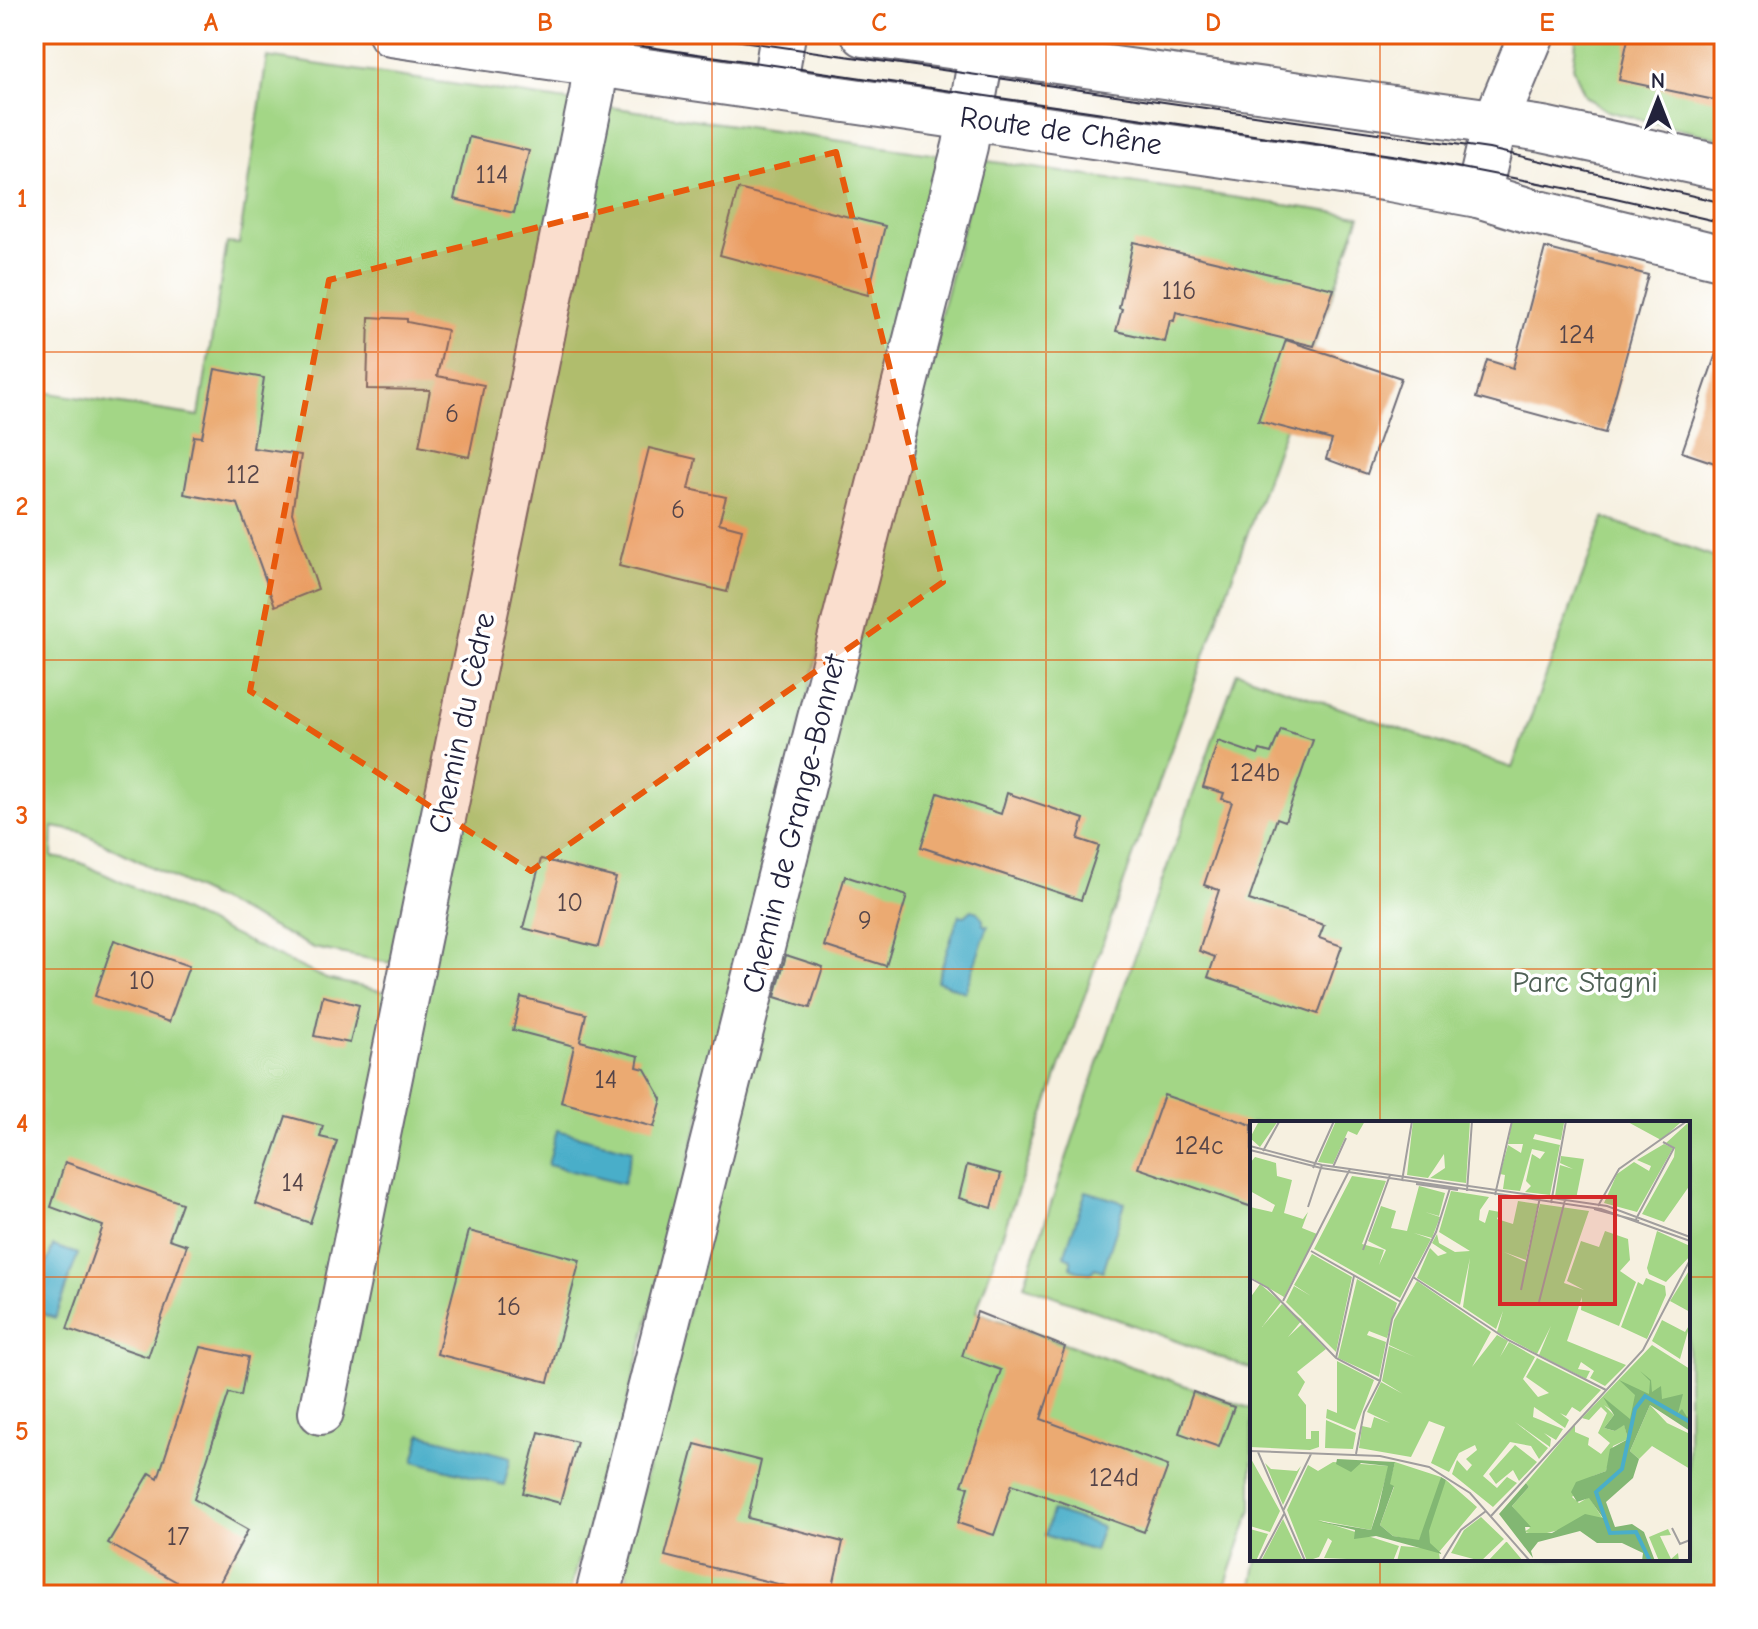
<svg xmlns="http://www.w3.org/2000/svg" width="1758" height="1629" viewBox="0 0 1758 1629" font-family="'Comic Neue',sans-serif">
  <rect width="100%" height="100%" fill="#fff"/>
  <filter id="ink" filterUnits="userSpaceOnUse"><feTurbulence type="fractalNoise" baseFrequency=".0125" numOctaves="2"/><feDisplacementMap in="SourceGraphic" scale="16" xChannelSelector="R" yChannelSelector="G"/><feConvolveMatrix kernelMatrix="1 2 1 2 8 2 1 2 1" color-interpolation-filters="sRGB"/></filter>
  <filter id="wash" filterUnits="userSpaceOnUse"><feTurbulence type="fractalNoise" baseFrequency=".006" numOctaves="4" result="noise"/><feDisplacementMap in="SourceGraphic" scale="32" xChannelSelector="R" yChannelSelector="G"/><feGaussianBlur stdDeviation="1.8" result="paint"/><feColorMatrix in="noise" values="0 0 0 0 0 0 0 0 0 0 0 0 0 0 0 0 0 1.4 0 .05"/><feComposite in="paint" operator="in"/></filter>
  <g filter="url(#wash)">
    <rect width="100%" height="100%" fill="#f6f0e0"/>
    <g fill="#a3d686" stroke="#627c60" stroke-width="2">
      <polygon points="1577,34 1724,34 1724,140 1607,111 1585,96 1573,67"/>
      <polygon points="267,57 581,103 408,941 390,963 314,948 81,832 53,827 52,857 79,862 326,979 396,994 309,1417 329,1422 602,106 945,156 588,1556 578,1560 569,1595 34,1595 34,344 50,346 43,392 199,416 227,243 239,244"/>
      <polygon points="987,161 1360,216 1112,916 976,1312 1252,1409 1252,1509 1222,1595 622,1595 628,1573 623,1564 978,168"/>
      <polygon points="1604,518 1724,560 1724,1595 1250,1595 1257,1559 1688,1559 1688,1123 1252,1123 1252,1369 1024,1285 1119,1001 1237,672 1512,768"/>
    </g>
    <g fill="#4aaec9" stroke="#366882" stroke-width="2">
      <polygon points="972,910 978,912 983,920 983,925 988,926 965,992 937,981 959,915 965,916"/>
      <polygon points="557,1130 632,1150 623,1184 548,1165"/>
      <polygon points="1086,1191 1125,1203 1103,1271 1095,1268 1091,1273 1077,1271 1071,1267 1071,1259 1064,1256"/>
      <polygon points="53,1246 78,1254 55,1318 34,1311 34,1299"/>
      <polygon points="421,1434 511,1457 504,1485 414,1461"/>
      <polygon points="1052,1511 1102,1527 1094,1551 1045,1535"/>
    </g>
    <g id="blocks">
      <g fill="#ebaa72">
        <polygon points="1629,34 1724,34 1724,102 1619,80"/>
        <polygon points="469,137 529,151 514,213 454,199"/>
        <polygon points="738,189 885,226 868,295 720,255"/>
        <polygon points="1133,242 1334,289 1314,346 1176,312 1174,321 1170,320 1165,342 1116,331 1122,309 1119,308"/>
        <polygon points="1545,248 1648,275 1605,433 1476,398 1487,360 1513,368"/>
        <polygon points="369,317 407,319 407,322 447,330 437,376 484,385 469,457 419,446 430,390 367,389"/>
        <polygon points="1286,340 1401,378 1367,474 1326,459 1332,440 1258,421"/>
        <polygon points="1718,348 1724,349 1724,466 1682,452"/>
        <polygon points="215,369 264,378 253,448 301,455 292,513 318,589 275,606 238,504 184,494 194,436 202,437"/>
        <polygon points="649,448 696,459 689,489 726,497 719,523 742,529 727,592 619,566"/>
        <polygon points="1281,729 1313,740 1285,821 1277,818 1249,900 1324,925 1319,938 1342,946 1318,1014 1208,977 1215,957 1199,951 1219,890 1204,885 1232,802 1222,799 1224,793 1203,787 1218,741 1258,755 1260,750 1271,753"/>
        <polygon points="938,793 1001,814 1007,793 1084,819 1078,839 1099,846 1081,900 921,847"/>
        <polygon points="541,859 616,878 598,947 523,928"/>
        <polygon points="845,876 907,896 886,966 824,946"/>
        <polygon points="114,940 189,966 169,1022 95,996"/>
        <polygon points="786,955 823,967 810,1008 775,997"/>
        <polygon points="323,996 359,1005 350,1043 314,1036"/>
        <polygon points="521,997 586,1014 580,1041 639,1056 637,1067 645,1069 662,1099 654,1127 561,1102 574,1046 513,1030"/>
        <polygon points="1164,1095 1252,1125 1252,1207 1138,1168"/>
        <polygon points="286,1116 323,1126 320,1137 337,1141 310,1223 256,1204"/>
        <polygon points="65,1162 182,1203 169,1239 187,1245 148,1357 67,1329 103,1226 51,1207"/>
        <polygon points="967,1165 1001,1174 992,1208 959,1198"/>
        <polygon points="469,1231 580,1260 548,1382 437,1354"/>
        <polygon points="977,1312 1065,1347 1041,1419 1168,1466 1144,1532 1012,1484 994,1535 958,1523 969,1487 962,1485 1001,1370 962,1356"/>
        <polygon points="201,1347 248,1357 241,1396 229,1393 194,1499 248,1530 213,1595 200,1595 108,1543 150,1473 158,1478"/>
        <polygon points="1193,1392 1234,1407 1219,1447 1179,1433"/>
        <polygon points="539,1432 577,1442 560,1503 523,1493"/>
        <polygon points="695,1444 761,1461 748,1518 843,1542 831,1595 822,1595 665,1556"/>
      </g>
    </g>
  </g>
  <g filter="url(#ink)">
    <use href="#blocks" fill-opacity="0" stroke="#6c6a75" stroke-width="2"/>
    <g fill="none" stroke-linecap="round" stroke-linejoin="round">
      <defs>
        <g id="minor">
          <polyline points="774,90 783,34"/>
          <polyline points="1478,195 1495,123 1532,34"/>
          <polyline points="321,1412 592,93 600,34"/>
          <polyline points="598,1595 965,146 982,51"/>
        </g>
        <g id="major">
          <polyline points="391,34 1390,179 1478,195 1527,210 1724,258"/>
          <polyline points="864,34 1543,129 1724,168"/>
        </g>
      </defs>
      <use href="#minor" stroke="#6c6a75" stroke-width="48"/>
      <use href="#major" stroke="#6c6a75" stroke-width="48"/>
      <use href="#minor" stroke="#fff" stroke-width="44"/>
      <use href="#major" stroke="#fff" stroke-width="44"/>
      <g stroke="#22223b" stroke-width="2">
        <polyline points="560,34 1405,157 1611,197 1724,223"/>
        <polyline points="693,34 1489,149 1724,203"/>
      </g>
    </g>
  </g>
  <path fill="#e8590c" fill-opacity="0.2" stroke="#e8590c" stroke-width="6" stroke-dasharray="16 10" stroke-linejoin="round" d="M836 152 943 582 531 871 250 691 329 280Z"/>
  <path fill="none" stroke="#e8590c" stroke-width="2" stroke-opacity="0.55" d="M378 34V1595M712 34V1595M1046 34V1595M1380 34V1123M34 352H1724M34 660H1724M34 969H1724M34 1277H1252M1688 1277H1724M1380 1559V1595"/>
  <g text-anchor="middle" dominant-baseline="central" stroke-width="7" stroke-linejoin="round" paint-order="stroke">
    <g font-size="26" fill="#544449">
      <text x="492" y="175">114</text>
      <text x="1179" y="291">116</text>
      <text x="1577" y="335">124</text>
      <text x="452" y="414">6</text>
      <text x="243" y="475">112</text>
      <text x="678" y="510">6</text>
      <text x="1255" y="773">124b</text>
      <text x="570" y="903">10</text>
      <text x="865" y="921">9</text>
      <text x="142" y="981">10</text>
      <text x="606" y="1080">14</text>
      <text x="1199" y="1146">124c</text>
      <text x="293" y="1183">14</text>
      <text x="509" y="1307">16</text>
      <text x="1114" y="1478">124d</text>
      <text x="178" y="1537">17</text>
    </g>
    <g font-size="30" fill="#22223b" stroke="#fff">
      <text transform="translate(1061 131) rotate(8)">Route de Chêne</text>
      <text transform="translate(462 723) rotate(-78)">Chemin du Cèdre</text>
      <text transform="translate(794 824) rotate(-76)">Chemin de Grange-Bonnet</text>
    </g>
    <g font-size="30" fill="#4f6155" stroke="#fff">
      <text x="1585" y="982">Parc Stagni</text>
    </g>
  </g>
  <g transform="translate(1250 1121)">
    <rect width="440" height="440" fill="#f6f0e0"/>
    <path d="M9 0H28L10 26 0 17ZM86 0H115L107 14 98 10 83 43 68 41ZM163 0H220L216 62 180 57 195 47 194 33 178 57 157 54ZM262 0 314 2 311 19 285 13 283 18 310 24 300 74 275 71 281 65 276 60 282 33 290 38 295 31 282 28 270 70 253 68 255 54 250 53 258 24 271 32 273 23H258ZM376 0H429L430 2 411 19ZM440 0V64L414 101 392 93 424 36 425 27 416 22ZM414 23 423 27 387 91 354 82 367 53 384 41 399 50 401 45 387 39ZM311 35 334 38 326 78 305 75 310 44 323 48 310 42ZM5 36 26 42 27 55 42 59 34 92 53 98 58 91 52 107 67 113 34 176 0 156V86L22 91 25 84 0 70V42ZM102 55 136 60 112 123 134 129 129 144 136 129 118 120 131 85 146 90 141 107 157 110 169 65 195 72 189 95 175 91 190 96 182 117 164 112 181 118 150 177 64 128ZM201 70 239 76 230 89 229 99 235 102 239 89 250 91 247 98 263 103 268 80 288 83 276 139 254 131 276 141 290 83 339 90 314 162 334 169 317 160 331 120 349 126 355 110 378 118 380 139 370 150 386 161 369 205 331 189 332 176 317 220 376 244 355 265 340 257 344 250 331 241 328 248 340 250 336 258 289 234 301 205 287 233 247 211 253 190 246 208 213 186 220 137 210 184 167 157 180 127 188 135 197 132 182 122 187 113 189 122 205 131 220 130 189 111ZM407 110 440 125V135L416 161 399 153 397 147ZM62 133 102 156 86 231 36 181 44 165 61 175 44 164ZM440 148V191L420 180ZM396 157 415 165 416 174 397 218 371 206 388 161 393 164ZM107 158 147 182 137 217 119 210 117 214 136 221 129 256 88 237ZM167 160 241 211 222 246 247 214 258 220 250 236 259 221 285 236 273 258 288 276 299 272 276 256 287 237 351 269 330 291 322 286 316 295 310 292 319 299 315 307 284 286 283 296 313 308 306 319 294 312 301 318 300 326 265 301 298 327 289 338 281 325 260 321 233 355 247 367 257 356 267 362 243 386 202 353 207 339 217 350 222 344 216 338 227 329 225 324 209 332 199 351 181 342 195 306 179 300 161 336 109 327 112 305 121 307 124 296 140 302 117 291 131 261 153 273 132 260 139 225 165 236 139 224 144 199ZM10 163 31 181 12 206 32 183 52 199 38 216 52 203 76 228 47 251 55 261 48 274 56 284V318H61V310H69V326L60 329 0 326V177ZM412 199 435 211 440 203 430 238 402 220ZM402 224 440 248V299L404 277 379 302 354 284 364 294 354 307 365 310 374 303 378 318 363 325 356 350 343 355 322 376 329 382 339 376 353 398 289 414 274 411 280 407 262 385 279 366 276 362 325 304V311L339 317 338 324 351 333 360 322 348 312 357 292 351 286 339 299 332 297ZM87 240 124 259 105 309 76 297 77 288 87 292ZM400 284 417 302 440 313V348L402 325 389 338 380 330ZM76 299 106 312 103 328 75 327ZM265 324 287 341 269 360 263 349 246 363 239 353ZM0 336 30 390 20 411 0 405ZM83 341 139 345 121 409 68 399 149 425 143 440 74 437 82 420 78 417 69 436 57 440 37 389 58 344 68 350ZM145 341 191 356 187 375 196 359 227 386 189 431 190 440H147L151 425 173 427 186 378 169 420 143 415 130 404 144 366 139 364ZM15 342 21 348 47 350 51 345 33 384ZM231 396 254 418 231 440 201 432 214 409ZM33 398 53 440H11ZM0 408 18 413 6 440H0ZM418 408 421 414 410 415 421 438 428 432 429 440H409L399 416ZM256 421H257L273 440H238Z" fill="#a3d686"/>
    <path d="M390 250 401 259 402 271 411 265 412 278 433 273 428 292 432 288 437 296 440 293V310L400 284 380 330 389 338 383 357 356 381 365 406 382 403 394 411 405 440H392L393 432 372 422H347L330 410 288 421 281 430 283 437 249 393 276 362 279 366 262 385 281 406H275L276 412H302L335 393 353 397 339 377 327 381 321 371 326 361 356 350 360 328 378 318 374 304 365 310 354 307 364 294 353 276 380 298 385 274 369 259 399 273 400 260ZM87 338 145 341 140 363 144 365 130 404 143 415 169 419 191 356 196 359 179 410 180 422 192 433 126 415 104 418 105 409 67 400 121 409 128 388 138 345 111 342 101 351 86 343Z" fill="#82b773"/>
    <path fill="none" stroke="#4aaec9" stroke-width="4" d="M400 440 386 411 360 412 346 371 372 348 385 288 395 275 440 301"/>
    <path fill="none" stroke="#a19e9e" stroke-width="2" d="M0 25 72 44 357 85 440 116M0 29 71 47 351 88 440 120M13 30 29 1M83 46 96 17M63 47 84 0M152 60 162 0M166 63 208 69M217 70 222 0M245 74 262 0M301 82 316 0M348 85 369 48 437 0M58 86 72 44M344 88 389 100M386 98 424 27 413 21M113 129 140 54M61 130 151 181M163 156 258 219 356 269M0 157 18 167 86 237 130 260M271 169 290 76M33 180 100 48M289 181 315 79M86 237 104 155M0 330 130 335 179 346 220 372 280 440M8 331 55 440M106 333 114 291 130 260 142 198 186 111 200 67M33 390 61 333M241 395 393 229 440 139M422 407 430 423 440 419M9 440 34 393M192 440 211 409 236 390"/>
    <path fill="#d62828" fill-opacity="0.15" stroke="#d62828" stroke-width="4" d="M250 76H365V183H250Z"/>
    <rect width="440" height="440" fill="none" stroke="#22223b" stroke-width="4"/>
  </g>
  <rect width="1758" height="1629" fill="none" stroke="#fff" stroke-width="88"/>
  <g transform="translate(1658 100)" stroke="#ffffff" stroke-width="6" paint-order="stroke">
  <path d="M0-6L14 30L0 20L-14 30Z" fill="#22223b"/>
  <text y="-12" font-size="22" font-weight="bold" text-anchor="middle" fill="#22223b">N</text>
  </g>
  <rect x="44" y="44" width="1670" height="1541" fill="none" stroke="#e8590c" stroke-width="3"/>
  <g font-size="26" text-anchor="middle" font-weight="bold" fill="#e8590c">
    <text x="211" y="31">A</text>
    <text x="545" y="31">B</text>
    <text x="879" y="31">C</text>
    <text x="1213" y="31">D</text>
    <text x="1547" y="31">E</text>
    <text x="22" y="207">1</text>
    <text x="22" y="515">2</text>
    <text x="22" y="824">3</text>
    <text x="22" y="1132">4</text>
    <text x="22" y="1440">5</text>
  </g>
</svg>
